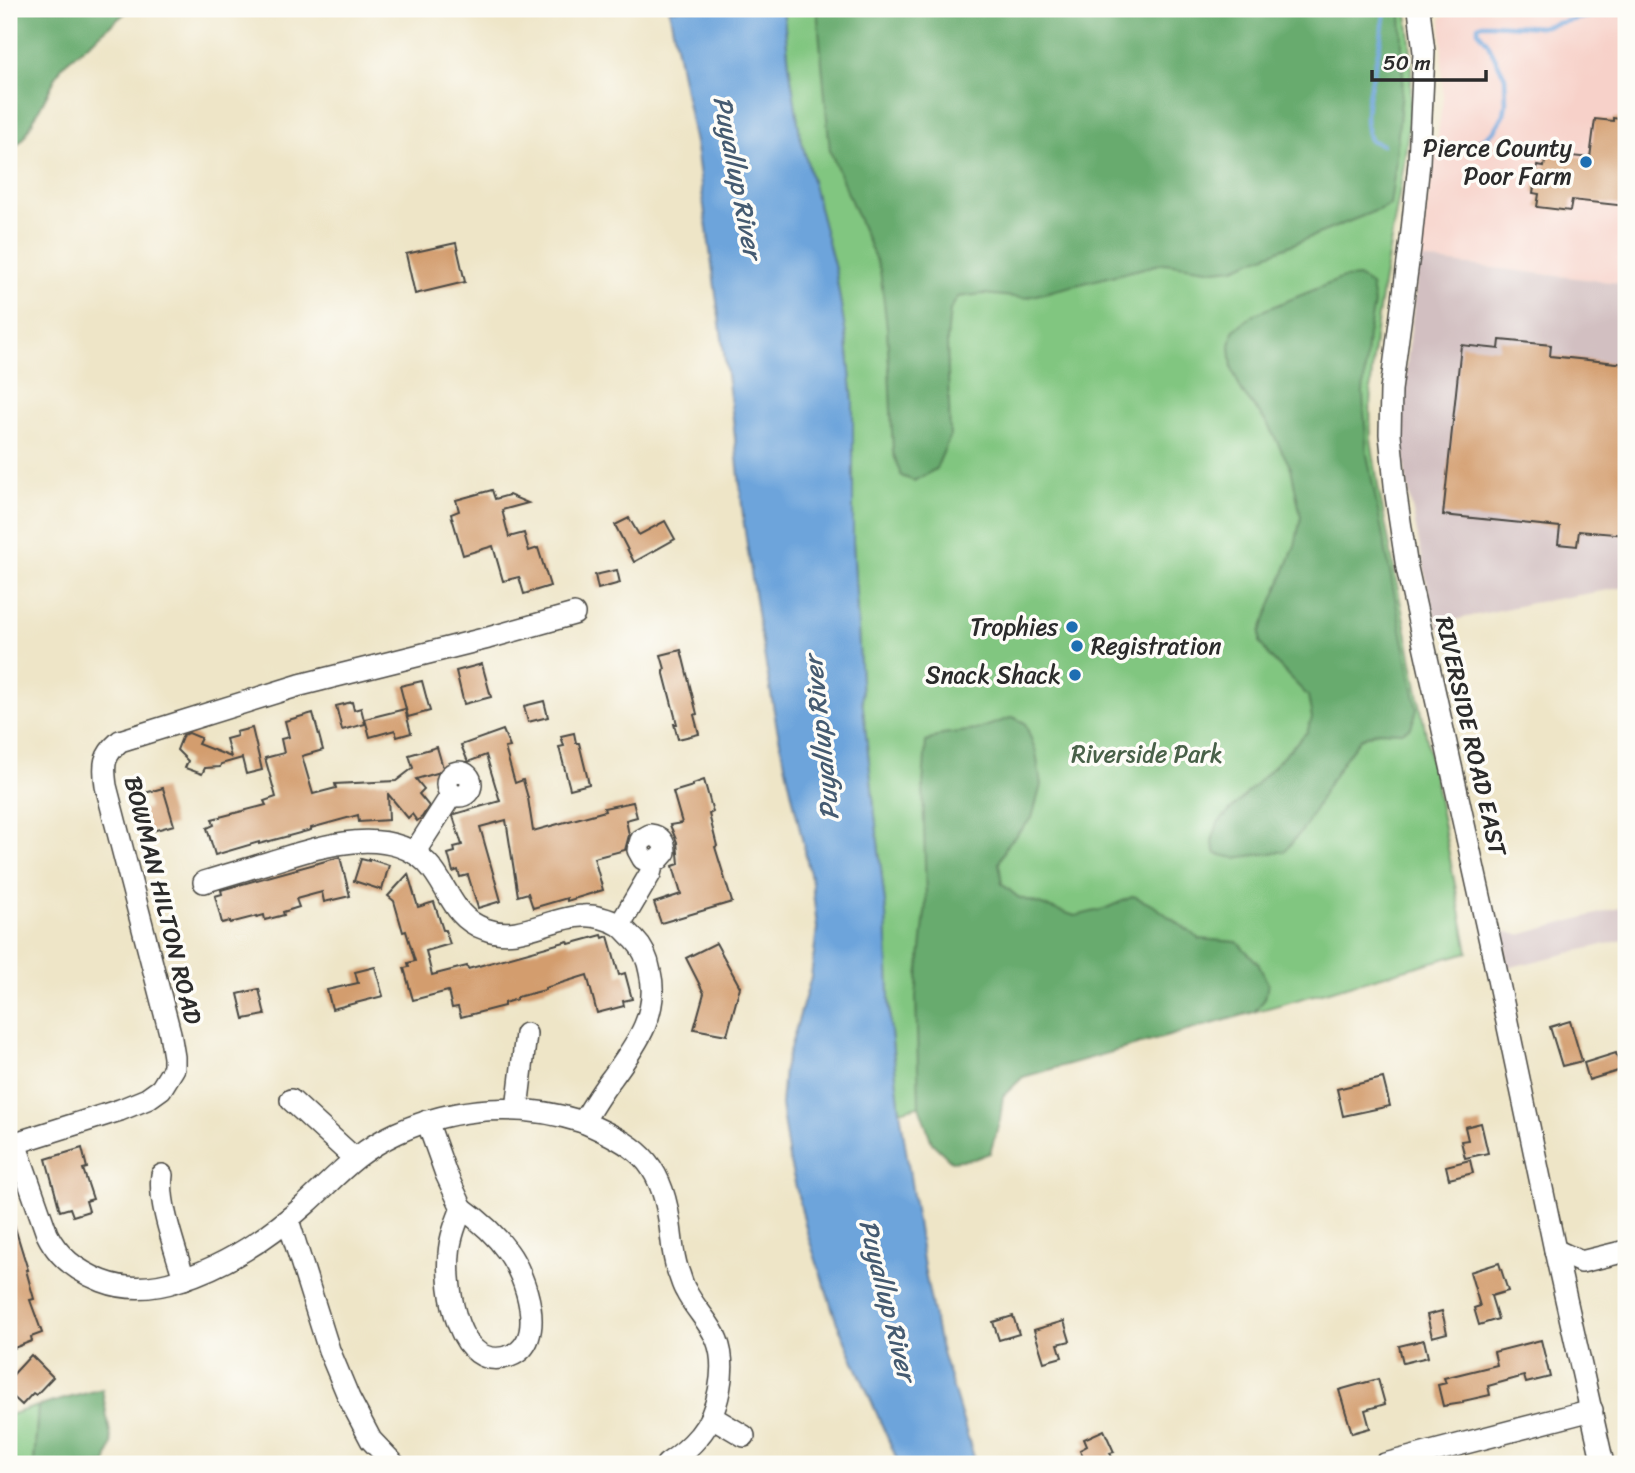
<svg xmlns="http://www.w3.org/2000/svg" width="1635" height="1473" viewBox="0 0 1635 1473" font-family="Sriracha,sans-serif">
  <rect width="100%" height="100%" fill="#fdfcf7"/>
  <filter id="ink" filterUnits="userSpaceOnUse"><feTurbulence type="fractalNoise" baseFrequency=".0143" numOctaves="2"/><feDisplacementMap in="SourceGraphic" scale="14" xChannelSelector="R" yChannelSelector="G"/><feConvolveMatrix kernelMatrix="1 2 1 2 8 2 1 2 1" color-interpolation-filters="sRGB"/></filter>
  <filter id="wash" filterUnits="userSpaceOnUse"><feTurbulence type="fractalNoise" baseFrequency=".00686" numOctaves="4" result="noise"/><feDisplacementMap in="SourceGraphic" scale="28" xChannelSelector="R" yChannelSelector="G"/><feGaussianBlur stdDeviation="1.57" result="paint"/><feColorMatrix in="noise" values="0 0 0 0 0 0 0 0 0 0 0 0 0 0 0 0 0 1.4 0 .05"/><feComposite in="paint" operator="in"/></filter>
  <g filter="url(#wash)">
    <rect width="100%" height="100%" fill="#eee5c7"/>
    <polygon fill="#f7d1c9" points="1471,9 1626,9 1626,284 1419,259 1443,99 1441,17"/>
    <g fill="#d2bfc1">
      <polygon points="1419,259 1626,284 1626,587 1532,603 1449,621 1439,630 1430,598 1405,473 1401,415"/>
      <polygon points="1626,906 1626,954 1623,940 1507,968 1504,931 1519,935"/>
    </g>
    <g fill="#81c680" stroke="#567856" stroke-width="2">
      <path d="M783 9H1406C1422 99 1399 190 1384 279 1375 329 1368 387 1371 438 1373 454 1376 470 1378 486L1468 952 900 1111 890 1024 886 913 862 699 853 542V402L847 342 835 269 800 135 789 64Z"/>
      <polygon points="38,1406 34,1464 9,1464 9,1415"/>
    </g>
    <g fill="#68ab6e" stroke="#4a6b4c" stroke-width="2">
      <polygon points="9,9 130,9 62,66 24,138 9,153"/>
      <polygon points="817,9 1401,9 1403,78 1395,169 1390,205 1234,268 1215,270 1164,263 1024,298 983,294 958,297 950,310 947,340 950,436 936,469 914,481 901,476 893,452 887,328 880,270 830,151"/>
      <polygon points="1359,277 1371,285 1374,304 1368,335 1363,394 1367,454 1417,710 1411,727 1402,732 1378,731 1360,739 1344,760 1325,790 1305,827 1285,851 1235,858 1216,854 1212,841 1218,823 1307,732 1312,718 1308,696 1271,658 1260,643 1260,632 1295,546 1301,517 1291,468 1267,423 1242,392 1232,369 1230,346 1233,331 1252,315 1343,278"/>
      <polygon points="1013,717 1025,723 1036,752 1041,785 1032,818 1007,845 999,863 1002,884 1018,897 1075,916 1104,909 1134,896 1154,906 1200,939 1237,942 1258,963 1268,984 1265,999 1254,1012 1023,1077 1003,1096 1000,1120 990,1153 974,1159 951,1161 932,1143 919,1106 916,996 926,903 923,785 926,742 942,734 976,730"/>
      <polygon points="102,1389 112,1444 106,1464 34,1464 38,1406"/>
    </g>
    <polygon fill="#6da4db" stroke="#4c6883" stroke-width="2" points="669,9 783,9 789,64 800,135 835,269 847,342 853,402 853,542 862,699 886,913 890,1024 900,1111 924,1267 939,1342 976,1464 899,1464 837,1323 808,1236 789,1159 781,1105 784,1069 811,977 817,928 812,883 777,728 758,619 744,525 733,419 696,148"/>
    <g fill="none" stroke-linecap="round" stroke-linejoin="round">
      <g stroke="#6da4db" stroke-width="4.5">
        <path d="M1382 145 1370 140C1359 112 1374 76 1379 47 1382 35 1383 22 1385 9"/>
        <polyline points="1448,146 1465,146 1483,139 1495,130 1504,114 1506,103 1505,77 1487,42 1478,31 1478,26 1482,24 1491,24 1540,27 1621,9"/>
      </g>
    </g>
    <g id="blocks">
      <g fill="#d39d6e">
        <polygon points="1613,118 1626,120 1626,206 1572,200 1570,211 1537,207 1539,194 1533,193 1537,166 1544,167 1546,155 1572,158 1572,156 1590,158 1595,119 1613,121"/>
        <polygon points="456,243 465,282 415,294 406,254"/>
        <polygon points="1500,340 1551,345 1550,356 1626,364 1626,535 1579,531 1577,546 1558,544 1560,527 1443,515 1461,345 1499,349"/>
        <polygon points="492,490 495,499 509,495 528,503 502,510 509,537 524,533 529,551 538,548 550,586 524,594 519,577 503,581 493,546 463,555 451,514 459,511 456,500"/>
        <polygon points="629,518 639,535 665,521 675,539 634,562 615,525"/>
        <polygon points="617,570 620,583 598,589 595,575"/>
        <polygon points="681,650 697,714 694,715 699,734 678,739 674,724 677,724 663,670 665,669 661,655"/>
        <polygon points="482,664 491,697 464,704 456,671"/>
        <polygon points="422,681 430,711 408,717 400,686"/>
        <polygon points="544,701 548,717 528,722 524,706"/>
        <polygon points="352,702 354,710 361,708 365,724 342,730 336,706"/>
        <polygon points="405,709 411,733 397,737 395,730 370,737 365,719"/>
        <polygon points="313,713 323,750 302,756 313,794 336,788 335,784 396,781 413,768 409,755 437,747 444,771 416,779 424,789 419,794 429,806 422,817 417,821 412,814 408,818 388,794 389,820 359,822 358,815 311,828 311,830 259,844 259,842 215,855 207,828 214,825 212,819 266,805 264,801 276,797 265,758 284,753 281,739 289,737 285,721"/>
        <polygon points="252,728 262,770 246,774 242,758 221,764 220,767 205,768 202,774 185,768 188,761 177,750 183,735 189,733 201,738 198,744 231,757 226,739 237,736 236,732"/>
        <polygon points="503,730 510,747 505,748 515,783 523,780 528,798 533,831 605,811 604,808 633,802 637,817 626,820 629,835 625,850 594,858 603,890 567,901 567,898 533,908 528,893 518,896 506,820 480,827 501,901 478,908 468,875 460,877 458,870 453,872 448,854 455,852 454,847 462,845 453,816 455,814 500,801 486,755 468,762 461,745"/>
        <polygon points="574,733 576,743 579,743 589,784 570,789 559,747 564,746 561,736"/>
        <polygon points="704,780 713,812 709,814 717,846 715,847 732,902 661,923 654,903 681,894 673,866 679,864 677,842 670,825 682,823 673,792 693,786 693,784"/>
        <polygon points="163,788 174,825 145,833 138,811 149,808 145,793"/>
        <polygon points="340,857 350,896 324,902 322,892 296,899 299,907 283,912 284,915 265,920 264,915 257,917 257,916 230,923 230,921 222,923 215,896 222,894 221,890"/>
        <polygon points="361,859 369,861 369,859 389,865 382,890 354,881"/>
        <polygon points="408,874 418,907 434,902 443,930 445,930 450,944 426,951 432,975 467,966 468,969 568,941 569,944 602,935 603,938 608,936 619,975 625,973 632,999 623,1001 624,1006 597,1013 587,975 545,988 545,990 517,997 517,999 504,1003 504,1006 461,1017 458,1007 452,1008 448,991 413,1000 404,968 409,967 408,963 415,961 406,931 403,932 394,901 388,896"/>
        <polygon points="716,943 740,987 727,1035 694,1029 704,993 686,958"/>
        <polygon points="375,967 383,996 332,1009 327,990 358,983 355,972"/>
        <polygon points="259,989 265,1015 244,1019 238,994"/>
        <polygon points="1570,1021 1582,1061 1562,1066 1550,1027"/>
        <polygon points="1616,1053 1621,1070 1589,1080 1584,1063"/>
        <polygon points="1383,1078 1390,1106 1343,1116 1337,1089"/>
        <polygon points="1481,1123 1488,1153 1465,1158 1461,1141 1468,1140 1465,1127"/>
        <polygon points="82,1148 87,1168 83,1169 93,1199 86,1201 89,1211 73,1216 70,1208 60,1211 46,1159"/>
        <polygon points="1470,1160 1473,1173 1449,1179 1446,1166"/>
        <polygon points="9,1218 12,1218 28,1270 26,1270 34,1299 30,1300 42,1333 31,1337 32,1341 9,1350"/>
        <polygon points="1499,1263 1508,1291 1491,1296 1498,1319 1479,1325 1474,1308 1480,1306 1470,1272"/>
        <polygon points="1442,1311 1447,1333 1432,1337 1427,1315"/>
        <polygon points="1013,1316 1019,1334 999,1340 993,1322"/>
        <polygon points="1064,1321 1070,1341 1058,1344 1062,1357 1044,1362 1034,1330"/>
        <polygon points="1424,1340 1428,1357 1403,1363 1399,1346"/>
        <polygon points="1541,1340 1550,1377 1526,1383 1524,1376 1488,1386 1490,1395 1463,1401 1463,1403 1443,1406 1438,1385 1446,1383 1444,1378 1497,1365 1494,1352"/>
        <polygon points="31,1355 53,1377 36,1395 33,1393 22,1405 9,1393 9,1379"/>
        <polygon points="1378,1379 1385,1404 1365,1410 1370,1428 1352,1433 1339,1390"/>
        <polygon points="1104,1430 1114,1452 1110,1453 1115,1464 1087,1464 1080,1450 1087,1446 1084,1439"/>
      </g>
    </g>
  </g>
  <g filter="url(#ink)">
    <use href="#blocks" fill-opacity="0" stroke="#484742" stroke-width="2"/>
    <g fill="none" stroke-linecap="round" stroke-linejoin="round">
      <defs>
        <g id="minor">
          <polyline points="1419,9 1424,52 1419,163 1411,240 1391,390 1390,434 1396,495 1407,568 1491,946 1555,1250 1603,1464"/>
          <circle cx="459" cy="784" r="12"/>
          <polyline points="414,853 452,794"/>
          <path d="M620 925 650 874 653 862 658 860 665 852C665 842 660 836 650 835L641 840 638 850 643 859 653 862"/>
          <polyline points="291,1100 354,1158"/>
          <polyline points="517,1109 526,1034"/>
          <polyline points="427,1121 446,1174 462,1208"/>
          <path d="M583 1122C635 1145 660 1159 669 1219 672 1236 672 1255 678 1271 681 1278 682 1285 686 1291 694 1308 710 1322 717 1340 728 1368 718 1414 699 1436 690 1447 679 1456 667 1464"/>
          <path d="M15 1143 47 1234C58 1257 79 1272 102 1281 128 1291 154 1289 180 1280 228 1265 268 1238 306 1204 337 1176 356 1152 397 1133 456 1106 521 1102 583 1122 592 1107 601 1092 612 1078 635 1046 660 1014 650 972 648 960 643 948 634 939 629 935 624 928 619 925 609 919 594 915 583 916 550 917 519 942 485 929 451 917 449 886 427 863 386 823 316 848 270 862 248 869 226 875 204 882"/>
          <path d="M9 1145 120 1110 147 1099 161 1089 174 1068V1057L170 1033 106 786C103 764 103 756 120 741L300 685 488 638 574 614"/>
          <path d="M162 1175C158 1204 176 1250 184 1279"/>
          <path d="M462 1208C479 1220 495 1234 508 1252 525 1275 549 1342 510 1356 457 1374 446 1288 449 1254 450 1238 456 1223 462 1208Z"/>
          <polyline points="288,1220 329,1350 349,1398 371,1440 394,1464"/>
          <polyline points="1555,1250 1581,1262 1626,1251"/>
          <polyline points="712,1417 744,1436"/>
          <polyline points="1385,1464 1592,1410"/>
        </g>
      </defs>
      <use href="#minor" stroke="#484742" stroke-width="24"/>
      <use href="#minor" stroke="#fff" stroke-width="21"/>
    </g>
  </g>
  <g fill="#1f6fb2" stroke="#fdfcf7" stroke-width="2.5">
    <circle cx="1586" cy="162" r="7"/>
    <circle cx="1072" cy="627" r="7"/>
    <circle cx="1077" cy="646" r="7"/>
    <circle cx="1075" cy="675" r="7"/>
  </g>
  <g text-anchor="middle" dominant-baseline="central" stroke-width="7" stroke-linejoin="round" paint-order="stroke">
    <g font-size="24" fill="#2b2b2b" stroke="#fdfcf7" text-anchor="end">
      <text x="1572" y="148">Pierce County<tspan x="1572" dy="28">Poor Farm</tspan></text>
      <text x="1058" y="627">Trophies</text>
      <text x="1091" y="646" text-anchor="start">Registration</text>
      <text x="1061" y="675">Snack Shack</text>
    </g>
    <g font-size="24" fill="#2b2b2b" stroke="#fdfcf7">
      <text transform="translate(1471 736) rotate(77)">RIVERSIDE ROAD EAST</text>
      <text transform="translate(163 900) rotate(76)">BOWMAN HILTON ROAD</text>
    </g>
    <g font-size="24" fill="#496149" stroke="#fdfcf7">
      <text x="1147" y="754">Riverside Park</text>
    </g>
    <g font-size="26" font-style="italic" fill="#455b71" stroke="#fdfcf7">
      <text transform="translate(738 177) rotate(79)">Puyallup River</text>
      <text transform="translate(821 738) rotate(-96)">Puyallup River</text>
      <text transform="translate(888 1300) rotate(76)">Puyallup River</text>
    </g>
  </g>
  <rect width="1635" height="1473" fill="none" stroke="#fdfcf7" stroke-width="35"/>
  <path d="M1372 70v10h114v-10" fill="none" stroke="#2b2b2b" stroke-width="3.5"/>
  <text x="1383" y="70" font-size="21" fill="#2b2b2b" stroke="#fdfcf7" stroke-width="5" paint-order="stroke">50 m</text>
</svg>
